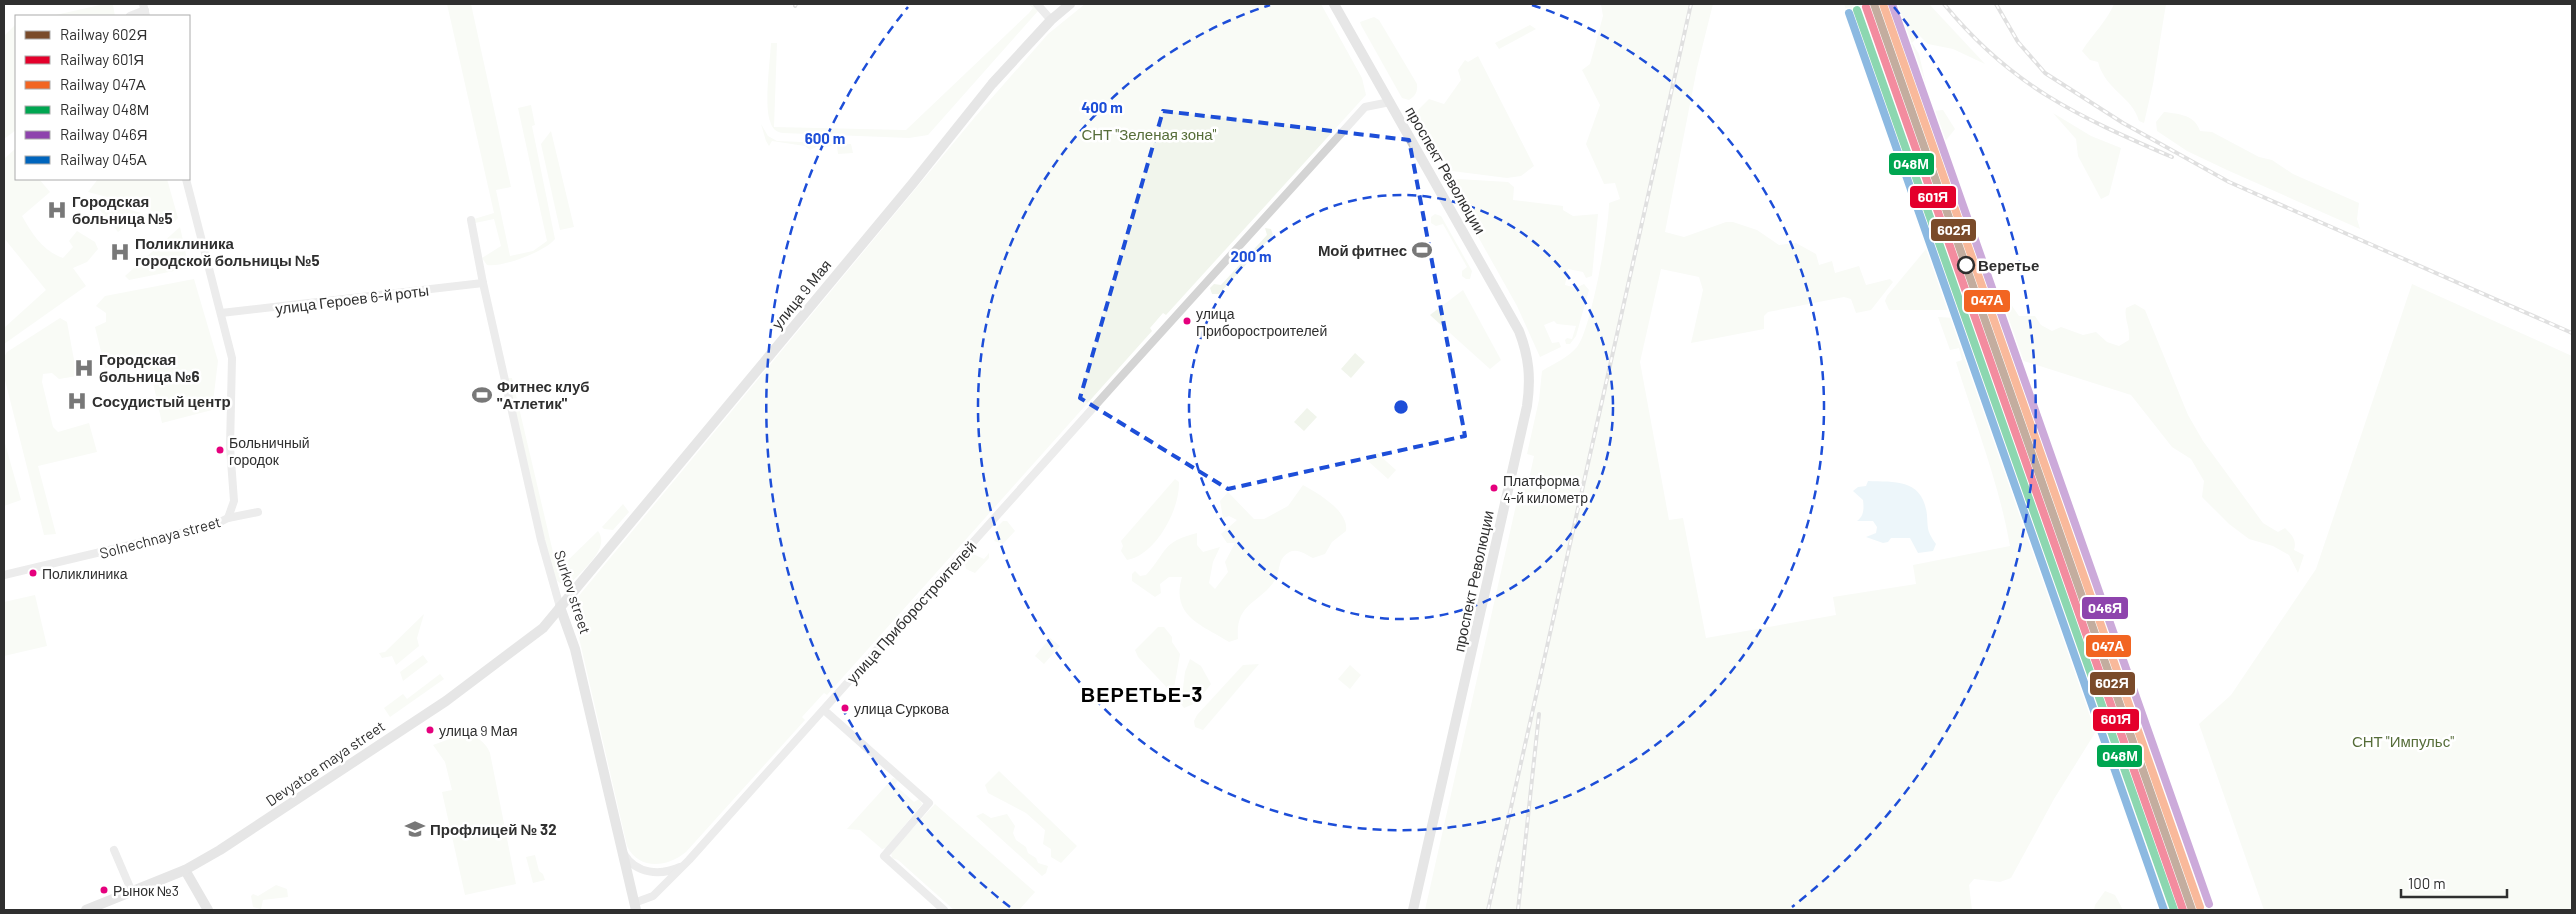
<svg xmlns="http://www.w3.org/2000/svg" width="2576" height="914" viewBox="0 0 2576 914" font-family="Barlow,sans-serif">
  <rect width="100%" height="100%" fill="#fff"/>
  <g fill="#f1f5ec">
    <path d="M447 4H471L511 187 496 190 510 256 533 251 547 241 518 108 531 105 535 125 532 126 555 239C546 251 502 268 487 265L482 258 501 246 494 219 475 223 474 219 494 213Z"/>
    <path d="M1028 4H1034L1038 11 928 135 909 138 783 133C775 132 772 128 770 121 764 104 770 62 771 43H777L774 127 906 130 1029 13 1033 8Z"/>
    <path d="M1085 4H1321L1362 78 1366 95 1166 315 1163 313 1150 328 1152 331 827 695 824 693 802 717 805 720 686 852C668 867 639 871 627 846L574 616 577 598 975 117 1048 34Z"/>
    <path d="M1601 4H1713L1697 68 1665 232 1684 237 1726 222H1733L1757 230 1779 245 1796 243 1816 254 1819 265 1832 261 1835 273 1859 266 1866 285 1890 279 1893 282 1871 310 1856 313 1851 299 1844 297 1768 312 1764 316V329L1691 343 1703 290 1699 277 1661 269 1640 362 1669 520 1683 518 1706 638 1836 615 1833 597 1916 584 1913 565 2010 546C1999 483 1975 423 1956 362L1962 360 1959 348 1950 350 1938 317 1955 318 1956 322H1965L1966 318 1978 322 2113 704 2054 799 2011 878 2000 882 1974 879 1969 885 1972 910H1425L1521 483 1528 484 1534 456 1527 454 1539 400 1542 371C1553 364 1569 357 1577 347 1591 330 1609 227 1609 203L1620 199 1615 183 1604 184 1586 144 1600 105 1582 70 1590 64 1603 16Z"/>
    <polygon points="1844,4 1869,4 1938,209 1938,223 1924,243"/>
    <polygon points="1884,4 1929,4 1985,64 1953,49 1928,44 1919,35 1912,43 1919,54 1932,111 1943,110 1955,129 1939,149 1914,90"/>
    <path d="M2114 4H2166L2153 84 2144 123 2139 121C2132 96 2106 91 2098 62L2090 60 2082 51C2092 35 2107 21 2114 4Z"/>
    <polygon points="100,5 113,5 115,16 51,16"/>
    <path d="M1374 17 1379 20 1417 84C1418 92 1415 96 1409 100L1402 98 1361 25 1360 22Z"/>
    <polygon points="16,24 16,130 4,139 4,36"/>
    <polygon points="1530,25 1536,29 1499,49 1495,43"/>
    <polygon points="1478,56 1534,166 1521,176 1507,178 1444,170 1414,123 1412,116 1429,99 1444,104 1461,80 1458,70 1465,60 1468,62"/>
    <path d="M2164 112C2180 114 2195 115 2200 131L2212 132 2259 157 2272 160 2293 174 2359 203 2357 219 2360 229 2227 170 2187 151 2157 131 2156 122Z"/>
    <polygon points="2053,113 2091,136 2121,148 2109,195 2101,199 2078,156 2076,139"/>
    <polygon points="761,124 768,136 777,141 851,144 853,153 838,154 837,146 816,147 810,150 805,146 772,141 769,146 766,141"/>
    <polygon points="551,131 574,227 560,230 541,144"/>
    <path d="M16 148V179H39L50 192 22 216C32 234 43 251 63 258L73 247 69 241 77 231 95 242 98 249 87 262 73 268 86 286 4 344V328L46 290 4 238V159Z"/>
    <polygon points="98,179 167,179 178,218 172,224 161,224 149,208 88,192"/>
    <polygon points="1458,179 1508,182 1514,187 1513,200 1563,206 1563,210 1573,216 1598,214 1592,276 1586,278 1583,272 1568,269 1565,285 1576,288 1584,284 1589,290 1576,336 1570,344 1566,344 1565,340 1567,338 1572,339 1576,326 1557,324 1554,321 1544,325 1552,343 1559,342 1561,347 1540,357 1517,306 1449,185 1450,182"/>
    <polygon points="90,198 93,198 141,213 118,232"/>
    <polygon points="1435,214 1441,216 1472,271 1470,279 1466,279 1462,276 1462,271 1467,267 1443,224 1436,226 1431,223 1431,217"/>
    <polygon points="180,227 189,268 129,280 125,276"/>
    <polygon points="1265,228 1271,229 1273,235 1219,294 1212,294 1210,288 1214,284 1221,285 1267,235"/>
    <polygon points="1941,231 1945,231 1971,303 1971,310 1889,310 1885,301 1887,296"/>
    <polygon points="194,279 218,361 212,410 162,423 148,360 137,359 105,368 95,327 106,322 106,313 96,306 105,296"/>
    <polygon points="2412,284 2572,356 2572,910 2264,910 2199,724 2231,695 2316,569"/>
    <polygon points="1463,290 1501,360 1490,369 1430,315"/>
    <path d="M2003 299 2010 303 2019 316H2035L2041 325 2052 331 2061 327 2083 335 2096 332 2107 342 2119 346 2129 340C2130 326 2124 319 2126 308L2135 304 2145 310 2188 415 2203 441 2263 523 2278 532 2285 528C2292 535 2297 540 2294 550L2304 555 2298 573 2289 555 2273 546 2249 539 2229 524 2202 497 2204 481 2191 459 2172 447 2131 395 2008 356 2006 340 1993 315 1992 305Z"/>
    <polygon points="60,318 67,322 77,376 59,379 52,373 43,374 42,382 53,427 58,432 89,423 97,452 38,466 56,534 44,535 4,376 4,357 7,352"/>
    <polygon points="1355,353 1365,362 1351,378 1341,369"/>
    <path d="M508 378H512L556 565 561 567 598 531C611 548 582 570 571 583 563 586 558 583 553 576Z"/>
    <polygon points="1307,408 1317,417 1304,431 1294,422"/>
    <polygon points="4,440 21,500 4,506"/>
    <polygon points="1377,453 1396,470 1388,479 1369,462"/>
    <path d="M1175 479 1179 482C1180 509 1156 555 1127 560L1121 551 1123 546 1121 541Z"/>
    <path d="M1303 485C1319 494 1349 511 1346 531L1332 542 1325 554 1313 558C1305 554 1296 547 1288 553 1277 560 1281 570 1275 580 1260 604 1235 602 1238 639L1229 642C1204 626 1170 617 1182 577H1169L1160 584 1161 593 1155 597 1132 581V574L1135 571 1140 576 1146 575C1168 551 1161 542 1197 533V545L1203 552 1220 547 1213 562 1209 583 1215 589 1228 572 1225 562 1235 543H1227L1221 534 1237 520 1229 516 1223 518 1220 501 1228 492 1254 519H1264L1288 506Z"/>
    <polygon points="623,504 629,512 613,530 604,529 602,527"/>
    <polygon points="1003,521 1007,521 1015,531 1003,544 994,541 998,536 996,528"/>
    <polygon points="989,553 989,558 975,573 966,569 965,564 973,554 984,559"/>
    <polygon points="35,595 47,646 4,656 4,602"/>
    <polygon points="424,614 417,638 419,646 396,665 392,656 382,658 379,653 385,652"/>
    <polygon points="1158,627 1164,627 1172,637 1172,642 1180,654 1173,694 1138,657 1135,650"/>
    <polygon points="1050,638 1060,646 1044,664 1035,656"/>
    <polygon points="423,655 428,662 403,681 400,672"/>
    <polygon points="1190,659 1201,666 1211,684 1196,703 1184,708 1181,704 1185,672"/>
    <polygon points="1259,664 1203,730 1195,727 1194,721 1197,715 1243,665"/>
    <polygon points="1350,665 1361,675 1350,689 1338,679"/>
    <polygon points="440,674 444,679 390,717 384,708 403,694 407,699"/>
    <path d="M463 734C475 734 486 742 490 753L516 884 465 895 442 792 452 790 445 762 433 745Z"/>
    <polygon points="999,771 1077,846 1061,863 1051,857 1051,849 1043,844 1045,830 1026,813 988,793 985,785"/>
    <polygon points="893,778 898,780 895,785 914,802 919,799 922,804 886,848 882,849 860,830 847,829"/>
    <polygon points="935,804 1035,892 1019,910 954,910 898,860 892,858 891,852"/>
    <polygon points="983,813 991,818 1007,814 1015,826 1013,833 1016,840 1026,847 1028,853 1036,858 1038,863 1048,866 1046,873 1042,876 976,816"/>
    <polygon points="535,855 539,871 543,874 545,880 533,883 526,857"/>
    <polygon points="276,885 287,889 288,897 263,900 261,909 253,907 251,896 253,894 258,896"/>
    <polygon points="2105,891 2115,895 2123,910 2094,910 2095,905"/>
  </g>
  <path fill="#d8ebf3" d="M1868 481C1896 482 1923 479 1927 515 1928 530 1927 531 1936 544L1933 551 1918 553 1910 538H1891L1888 542 1883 543 1866 537 1876 533 1877 527 1873 521H1857C1864 516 1864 509 1863 500L1853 491 1858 487 1866 486Z"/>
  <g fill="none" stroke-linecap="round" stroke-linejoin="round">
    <g stroke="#d4d4d4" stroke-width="8">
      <polyline points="143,4 146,16"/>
      <polyline points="1037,4 1051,20"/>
      <polyline points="130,16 145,10"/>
      <polyline points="186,179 232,358 230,447 234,501 228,518"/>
      <polyline points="471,220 483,283 541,540 560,607"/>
      <polyline points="221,313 483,283"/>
      <polyline points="4,575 214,525 228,518 258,512"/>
      <polyline points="824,710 929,803 884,856 944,910"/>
      <polyline points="114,850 132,892"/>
      <path d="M624 854C636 874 660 876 680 867"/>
      <polyline points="634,903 653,896 689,860 1118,380 1365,107 1390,102"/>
    </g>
    <g stroke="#c7c7c7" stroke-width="10">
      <path d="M1334 4 1519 331C1529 357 1531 378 1527 406L1413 910"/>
      <polyline points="560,607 575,649 636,910"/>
      <polyline points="185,870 208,910"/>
      <polyline points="86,910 185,870 220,850 446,701 543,628 913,183 992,84 1051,20 1070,4"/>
    </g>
    <defs>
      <g id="rail">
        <path d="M1944 4C2011 86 2077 116 2172 157"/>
        <polyline points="1996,4 2018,42 2045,73 2123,123 2229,182 2572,333"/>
        <polyline points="795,6 796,4"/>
        <polyline points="1488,910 1691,4"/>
        <polyline points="1518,910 1539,714"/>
      </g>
    </defs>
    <use href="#rail" stroke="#bbb" stroke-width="4"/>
    <use href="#rail" stroke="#fff" stroke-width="2" stroke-dasharray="5.5" stroke-linecap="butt"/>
    <defs>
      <polyline id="rail-1" points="1874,4 2192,910"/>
      <polyline id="rail-2" points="1866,7 2183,910"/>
      <polyline id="rail-3" points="1883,4 2200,907"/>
      <polyline id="rail-4" points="1857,10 2174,910"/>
      <polyline id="rail-5" points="1892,4 2209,904"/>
      <polyline id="rail-6" points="1849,13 2164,910"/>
    </defs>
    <use href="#rail-1" stroke="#fff" stroke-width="11"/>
    <use href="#rail-2" stroke="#fff" stroke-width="11"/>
    <use href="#rail-3" stroke="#fff" stroke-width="11"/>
    <use href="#rail-4" stroke="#fff" stroke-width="11"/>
    <use href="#rail-5" stroke="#fff" stroke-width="11"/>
    <use href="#rail-6" stroke="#fff" stroke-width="11"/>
    <use href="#rail-1" stroke="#7a4b2a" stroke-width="8"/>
    <use href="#rail-2" stroke="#e4002b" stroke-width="8"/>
    <use href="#rail-3" stroke="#f26522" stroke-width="8"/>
    <use href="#rail-4" stroke="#00a651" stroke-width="8"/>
    <use href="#rail-5" stroke="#8e44ad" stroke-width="8"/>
    <use href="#rail-6" stroke="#0065bd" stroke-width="8"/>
  </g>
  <path d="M0 0H2576V914H0ZM1163 111 1409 140 1465 436 1228 489 1080 398Z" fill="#fff" fill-opacity=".55" fill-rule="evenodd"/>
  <path fill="none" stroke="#1d4ed8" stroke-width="4" stroke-dasharray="10 6" stroke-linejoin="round" d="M1163 111 1409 140 1465 436 1228 489 1080 398Z"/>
  <g fill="none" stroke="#1d4ed8" stroke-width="2.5" stroke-dasharray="9 6">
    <circle cx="1401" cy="407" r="212"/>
    <path d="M1532 5A423 423 0 1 1 1270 5"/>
    <path d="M1010 907A635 635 0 0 1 908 7M1894 7A635 635 0 0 1 1792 907"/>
  </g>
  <defs>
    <symbol id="hospital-bare" viewBox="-9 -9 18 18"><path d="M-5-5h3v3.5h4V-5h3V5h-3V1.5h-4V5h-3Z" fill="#787878" stroke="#fff" stroke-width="2.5" paint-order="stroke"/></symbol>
    <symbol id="stadium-bare" viewBox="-9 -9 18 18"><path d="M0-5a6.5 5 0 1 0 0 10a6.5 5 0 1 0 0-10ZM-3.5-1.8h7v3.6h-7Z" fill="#787878" stroke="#fff" stroke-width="2.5" paint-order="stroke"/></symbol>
    <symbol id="university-bare" viewBox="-9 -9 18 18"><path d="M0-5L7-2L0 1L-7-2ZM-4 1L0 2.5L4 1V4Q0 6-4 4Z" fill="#787878" stroke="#fff" stroke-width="2.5" paint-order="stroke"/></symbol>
  </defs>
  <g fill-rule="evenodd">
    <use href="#hospital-bare" x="43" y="196" width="28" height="28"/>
    <use href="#stadium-bare" x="1408" y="236" width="28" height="28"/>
    <use href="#hospital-bare" x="106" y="238" width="28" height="28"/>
    <use href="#hospital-bare" x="70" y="354" width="28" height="28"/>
    <use href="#stadium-bare" x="468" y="381" width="28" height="28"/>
    <use href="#hospital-bare" x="63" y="387" width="28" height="28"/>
    <use href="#university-bare" x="401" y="815" width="28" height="28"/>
  </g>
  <circle fill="#fff" stroke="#2f2f2f" stroke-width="2.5" cx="1966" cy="265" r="8"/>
  <g fill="#e5007d" stroke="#fff" stroke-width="2">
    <circle cx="1187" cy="321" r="4.5"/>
    <circle cx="220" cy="450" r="4.5"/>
    <circle cx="1494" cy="488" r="4.5"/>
    <circle cx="33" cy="573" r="4.5"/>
    <circle cx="845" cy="708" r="4.5"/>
    <circle cx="430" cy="730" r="4.5"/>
    <circle cx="104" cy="890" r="4.5"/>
  </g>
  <g text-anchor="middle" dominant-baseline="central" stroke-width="5" stroke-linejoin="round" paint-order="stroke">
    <g font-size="14" fill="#2f2f2f" stroke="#fff" text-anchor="start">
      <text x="1196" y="313">улица<tspan x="1196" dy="17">Приборостроителей</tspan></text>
      <text x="229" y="442">Больничный<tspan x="229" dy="17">городок</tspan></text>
      <text x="1503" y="480">Платформа<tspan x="1503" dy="17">4-й километр</tspan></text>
      <text x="42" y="573">Поликлиника</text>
      <text x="854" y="708">улица Суркова</text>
      <text x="439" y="730">улица 9 Мая</text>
      <text x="113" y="890">Рынок №3</text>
    </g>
    <g font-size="15" fill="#566d39" stroke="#fff">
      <text x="1149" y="134">СНТ "Зеленая зона"</text>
      <text x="2403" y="741">СНТ "Импульс"</text>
    </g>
    <g font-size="15" fill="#2f2f2f" stroke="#fff">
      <text transform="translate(1446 170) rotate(60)">проспект Революции</text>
      <text transform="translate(801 294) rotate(-51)">улица 9 Мая</text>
      <text transform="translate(352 299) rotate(-7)">улица Героев 6-й роты</text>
      <text transform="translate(160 537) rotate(-15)">Solnechnaya street</text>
      <text transform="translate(1473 581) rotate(-78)">проспект Революции</text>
      <text transform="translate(573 592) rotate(72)">Surkov street</text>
      <text transform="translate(911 612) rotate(-48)">улица Приборостроителей</text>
      <text transform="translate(325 763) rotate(-34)">Devyatoe maya street</text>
    </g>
    <g font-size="15" font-weight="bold" fill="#2f2f2f" stroke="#fff" text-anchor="start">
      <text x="72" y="201">Городская<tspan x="72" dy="17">больница №5</tspan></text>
      <text x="135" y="243">Поликлиника<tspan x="135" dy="17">городской больницы №5</tspan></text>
      <text x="1407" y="250" text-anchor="end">Мой фитнес</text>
      <text x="99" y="359">Городская<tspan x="99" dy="17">больница №6</tspan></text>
      <text x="497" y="386">Фитнес клуб<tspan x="497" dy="17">"Атлетик"</tspan></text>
      <text x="92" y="401">Сосудистый центр</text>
      <text x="430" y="829">Профлицей № 32</text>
    </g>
    <g font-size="15" font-weight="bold" fill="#2f2f2f" stroke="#fff" text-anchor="start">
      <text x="1978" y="265">Веретье</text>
    </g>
    <g font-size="20" font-weight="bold" letter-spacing="1" fill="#000" stroke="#fff">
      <text x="1142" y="694">ВЕРЕТЬЕ-3</text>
    </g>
  </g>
  <circle cx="1401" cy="407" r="8" fill="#1d4ed8" stroke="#fff" stroke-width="2.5"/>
  <g font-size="15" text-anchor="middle" font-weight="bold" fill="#1d4ed8" stroke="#fff" stroke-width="5" stroke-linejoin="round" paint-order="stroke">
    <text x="1102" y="113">400 m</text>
    <text x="825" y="144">600 m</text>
    <text x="1251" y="262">200 m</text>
  </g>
  <g stroke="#fff" stroke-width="2">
    <rect x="1888" y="152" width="47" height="24" rx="5" fill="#00a651"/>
    <rect x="1909" y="185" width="48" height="24" rx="5" fill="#e4002b"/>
    <rect x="1930" y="218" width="47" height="24" rx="5" fill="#7a4b2a"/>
    <rect x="1963" y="289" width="48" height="24" rx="5" fill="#f26522"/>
    <rect x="2081" y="596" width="48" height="24" rx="5" fill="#8e44ad"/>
    <rect x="2085" y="634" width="47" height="24" rx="5" fill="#f26522"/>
    <rect x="2089" y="671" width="47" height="25" rx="5" fill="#7a4b2a"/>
    <rect x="2092" y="708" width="48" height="24" rx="5" fill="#e4002b"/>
    <rect x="2096" y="744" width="47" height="24" rx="5" fill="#00a651"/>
  </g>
  <g font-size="14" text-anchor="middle" font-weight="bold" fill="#fff">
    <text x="1911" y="169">048М</text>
    <text x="1933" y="202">601Я</text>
    <text x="1954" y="235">602Я</text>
    <text x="1987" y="305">047А</text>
    <text x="2105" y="613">046Я</text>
    <text x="2108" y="651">047А</text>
    <text x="2112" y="688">602Я</text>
    <text x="2116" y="724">601Я</text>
    <text x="2120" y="761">048М</text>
  </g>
  <rect width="2576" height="914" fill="none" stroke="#2f2f2f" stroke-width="10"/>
  <rect x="15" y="15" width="175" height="165" fill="#ffffff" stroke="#acacac"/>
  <rect x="25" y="31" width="25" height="8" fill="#7a4b2a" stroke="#acacac"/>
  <text x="60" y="40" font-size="15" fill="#2f2f2f">Railway 602Я</text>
  <rect x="25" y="56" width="25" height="8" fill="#e4002b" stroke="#acacac"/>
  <text x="60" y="65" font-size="15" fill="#2f2f2f">Railway 601Я</text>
  <rect x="25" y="81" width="25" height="8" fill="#f26522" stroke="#acacac"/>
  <text x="60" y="90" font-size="15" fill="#2f2f2f">Railway 047А</text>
  <rect x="25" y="106" width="25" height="8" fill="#00a651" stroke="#acacac"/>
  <text x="60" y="115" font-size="15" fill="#2f2f2f">Railway 048М</text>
  <rect x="25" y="131" width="25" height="8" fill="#8e44ad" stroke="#acacac"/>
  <text x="60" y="140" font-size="15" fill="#2f2f2f">Railway 046Я</text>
  <rect x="25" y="156" width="25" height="8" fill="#0065bd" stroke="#acacac"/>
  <text x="60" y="165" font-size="15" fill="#2f2f2f">Railway 045А</text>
  <path d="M2401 889v8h106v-8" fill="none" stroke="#2f2f2f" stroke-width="2.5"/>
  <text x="2408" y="889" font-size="15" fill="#2f2f2f" stroke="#ffffff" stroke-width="4" paint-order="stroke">100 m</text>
</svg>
